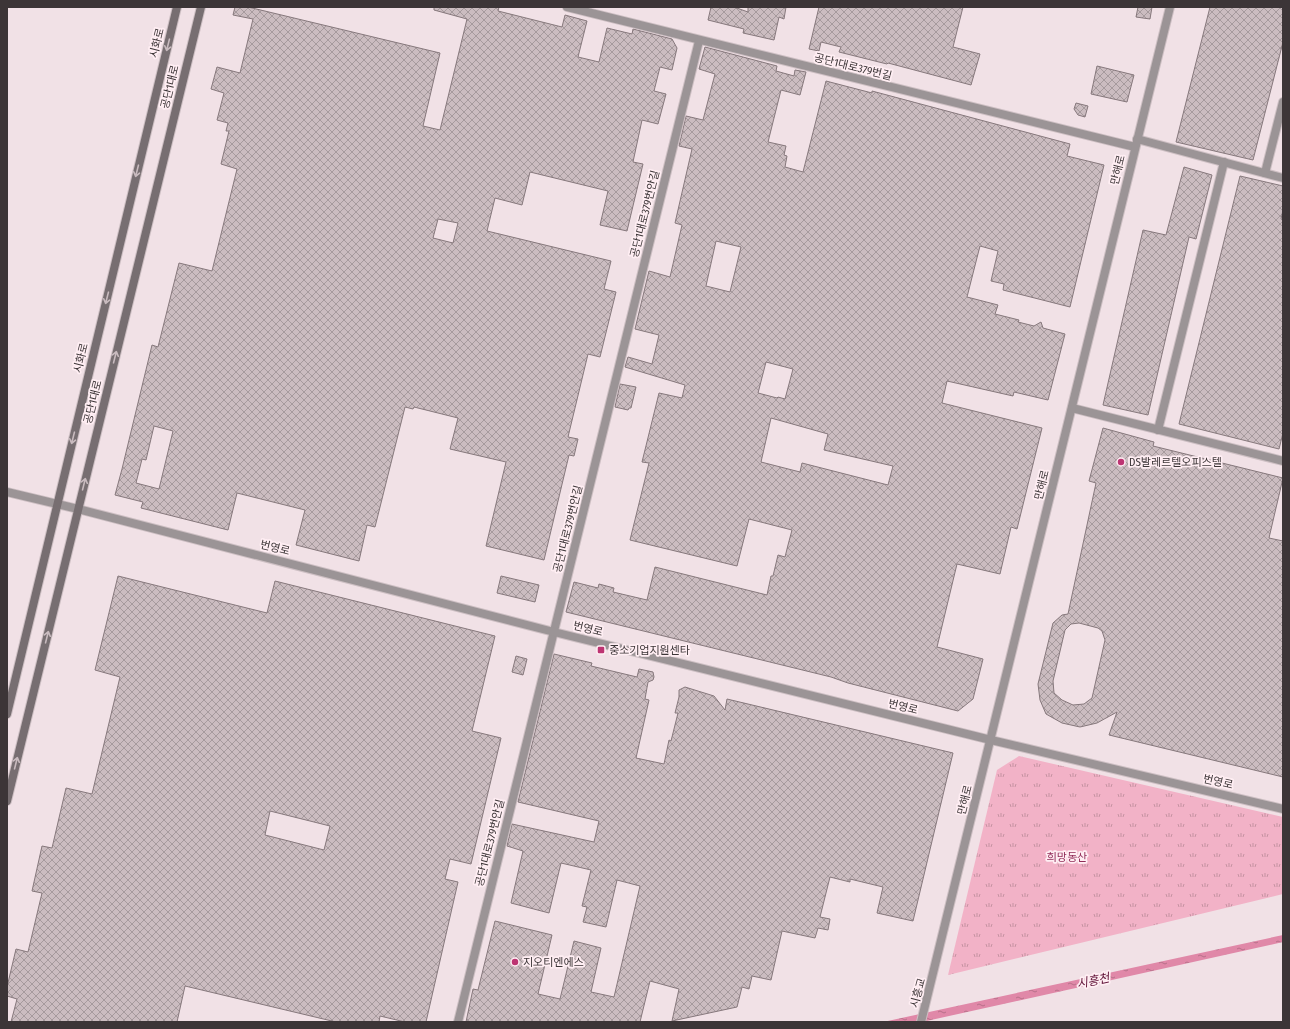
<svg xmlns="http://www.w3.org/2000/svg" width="1290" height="1029" viewBox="0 0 1290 1029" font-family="'Fira Sans Condensed','Noto Sans KR',sans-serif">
  <defs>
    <pattern id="park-tufts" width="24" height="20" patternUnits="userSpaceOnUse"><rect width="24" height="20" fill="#f2b2c7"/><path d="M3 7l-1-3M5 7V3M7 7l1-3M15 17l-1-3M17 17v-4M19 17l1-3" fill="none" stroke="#c592a2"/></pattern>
    <pattern id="water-ripples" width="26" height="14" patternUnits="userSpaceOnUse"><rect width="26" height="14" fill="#e088a8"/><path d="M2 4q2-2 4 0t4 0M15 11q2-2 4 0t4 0" fill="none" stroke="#b7708a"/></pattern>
    <pattern id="building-cross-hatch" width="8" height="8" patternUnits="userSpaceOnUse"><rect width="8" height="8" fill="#cbbcc0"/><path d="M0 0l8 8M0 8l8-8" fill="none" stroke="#a69a9d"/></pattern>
  </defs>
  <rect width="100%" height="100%" fill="#f1e1e6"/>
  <polygon fill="url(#park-tufts)" points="1019,756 1283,817 1283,894 948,975 997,770"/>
  <polygon fill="url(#water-ripples)" points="1283,935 1283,942 922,1022 883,1022"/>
  <g fill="url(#building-cross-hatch)" stroke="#86787c" fill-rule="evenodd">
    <path d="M235 7H248L440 53 423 126 440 130 467 19 434 10V7H499L498 11 562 27 565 15 587 21 578 57 599 62 607 28 632 34 633 29 672 39 677 48 672 70 660 67 654 91 666 94 658 124 642 120 633 162 643 164 627 231 600 225 608 191 530 172 522 205 495 198 487 231 611 261 604 289 616 292 600 357 588 354 568 437 578 439 574 456 569 455 544 560 486 546 506 462 450 449 458 418 414 407 413 409 405 407 375 527 367 525 359 561 296 545 305 510 237 493 228 530 141 508 143 502 115 495 122 469 152 345 158 347 179 263 212 271 237 169 221 164 229 131H226L228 123 217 120 224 93 211 89 217 67 240 73 253 19 233 15ZM438 219 458 223 453 243 433 238ZM154 426 173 431 159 489 136 483 142 459 146 460Z"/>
    <polygon points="711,7 734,7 748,12 748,7 786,7 784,19 779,17 774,40 743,33 744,29 708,20"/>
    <polygon points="819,7 963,7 953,47 980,54 971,85 888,63 887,64 839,52 841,47 821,42 819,51 809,49"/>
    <polygon points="1138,7 1152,7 1150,19 1136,17"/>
    <polygon points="1210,7 1283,7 1283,42 1253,160 1176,142"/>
    <path d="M705 47 777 66 776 71 794 76 795 70 806 72 800 95 781 90 768 142 786 146 784 155 787 156 785 167 803 172 826 81 872 93V91L1070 144 1067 156 1104 165 1070 307 1003 290 1004 284 991 281 998 251 980 246 967 297 998 305 995 314 1019 320 1018 322 1034 326 1041 322 1043 328 1065 334 1048 400 1014 392 1013 396 947 381 942 403 1042 428 1017 529 1011 527 1000 574 957 564 937 647 983 659 973 699 958 711 848 683 831 677 566 612 574 582 598 588 599 584 614 588 613 592 647 600 655 567 767 595 771 576H773L778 555 785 557 788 545 792 530 749 519 737 566 630 540 649 463 642 462 659 393 682 398 685 385 625 367 628 357 652 364 659 335 635 329 649 271 670 277 682 225 675 223 692 149 679 146 686 116 703 120 715 74 699 69ZM716 241 741 247 730 292 706 286ZM766 362 793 369 785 399 778 397 777 398 758 393ZM771 418 828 434 824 450 893 466 888 485 802 463 800 472 761 462Z"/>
    <polygon points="1097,66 1134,75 1127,102 1091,94"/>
    <polygon points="1076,103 1088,106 1085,117 1078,115 1074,109"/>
    <polygon points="1184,167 1212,175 1196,239 1189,237 1148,415 1103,405 1143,230 1166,235"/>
    <polygon points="1240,176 1283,186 1283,210 1281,219 1283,220 1283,433 1279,449 1179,424"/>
    <polygon points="620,384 636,387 631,408 629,408 628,410 615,407"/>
    <path d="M1103 428 1154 442 1153 446 1283 478 1269 538 1283 541V777L1109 735 1117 712 1097 723 1080 727 1062 723 1046 714 1040 700 1038 684 1053 623 1062 615 1068 614 1096 483 1089 481ZM1079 623 1098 628 1102 631 1105 640 1092 698 1084 704 1073 705 1062 700 1054 693 1053 681 1065 630 1071 624Z"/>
    <path d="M118 576 267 613 275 581 495 636 472 731 501 738 471 864 450 859 445 879 458 882 426 1022H405L380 1016 379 1022H336L185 986 177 1022H11L17 999 7 996V987L16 949 28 952 42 893 32 891 42 846 52 848 66 788 92 794 120 677 95 670ZM270 811 330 826 324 850 265 835Z"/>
    <polygon points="501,576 539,585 535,602 497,593"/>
    <polygon points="554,654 592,663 591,666 637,677 639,669 653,672 654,677 653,680 648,682 645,699 649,700 636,758 664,764 669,740 671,741 678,713 675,713 679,697 679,690 685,687 714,696 725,710 727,699 953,753 913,921 877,913 883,887 850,879 850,882 830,877 820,917 830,919 828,930 818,928 815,938 782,931 771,980 752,976 749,989 742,987 737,1007 672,1021 679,989 650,981 640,1022 466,1022 473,989 478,990 495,921 552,935 538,994 560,999 574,941 601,948 591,992 614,997 640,886 617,880 606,927 583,922 587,907 582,906 591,870 561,863 549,913 511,903 523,851 507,846 512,824 594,842 599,821 518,802"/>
    <polygon points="516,656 527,659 523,675 512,672"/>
  </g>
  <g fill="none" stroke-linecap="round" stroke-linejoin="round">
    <defs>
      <g id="minor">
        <polyline points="567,7 1135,147"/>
        <polyline points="1137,139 1283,178"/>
        <polyline points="1265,173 1283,102"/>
        <polyline points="1072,408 1283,461"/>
        <polyline points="1158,430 1224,162"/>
        <polyline points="458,1022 699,41"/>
      </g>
      <g id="tertiary">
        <polyline points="7,492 78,509 554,632 991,740 1283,809"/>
        <polyline points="921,1022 1170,7"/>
      </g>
      <g id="secondary">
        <polyline points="7,714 177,7"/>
        <polyline points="7,801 201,7"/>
      </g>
    </defs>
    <use href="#minor" stroke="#cdbfc3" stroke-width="10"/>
    <use href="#tertiary" stroke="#cdbfc3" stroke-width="10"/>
    <use href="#secondary" stroke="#cdbfc3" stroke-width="10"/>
    <use href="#minor" stroke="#9b9496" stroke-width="8"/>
    <use href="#tertiary" stroke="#9b9496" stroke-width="8"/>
    <use href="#secondary" stroke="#776e71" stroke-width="8"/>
  </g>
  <defs><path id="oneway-shaft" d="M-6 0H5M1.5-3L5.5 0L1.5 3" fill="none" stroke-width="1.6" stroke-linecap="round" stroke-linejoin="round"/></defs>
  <g stroke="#c9bbbf">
    <use href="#oneway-shaft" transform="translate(168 45) rotate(104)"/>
    <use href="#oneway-shaft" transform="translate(137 171) rotate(104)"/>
    <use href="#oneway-shaft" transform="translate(107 298) rotate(104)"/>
    <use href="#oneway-shaft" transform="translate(115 357) rotate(-76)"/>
    <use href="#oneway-shaft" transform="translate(73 438) rotate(104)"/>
    <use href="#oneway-shaft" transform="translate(84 484) rotate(-76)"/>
    <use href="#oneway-shaft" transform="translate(47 637) rotate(-76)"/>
    <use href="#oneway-shaft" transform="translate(16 763) rotate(-76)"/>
  </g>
  <g fill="#bd3472" stroke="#ffeef3" stroke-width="1.5">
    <circle cx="1121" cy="462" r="4"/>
    <rect x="597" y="646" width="8" height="8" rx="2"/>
    <circle cx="515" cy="962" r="4"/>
  </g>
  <g text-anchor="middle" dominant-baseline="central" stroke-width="3.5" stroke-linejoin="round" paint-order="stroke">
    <g font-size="11" fill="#3c3537" stroke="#ffeef3">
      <text transform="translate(157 43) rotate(-76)">시화로</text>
      <text transform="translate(853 67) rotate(14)">공단1대로379번길</text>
      <text transform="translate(170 87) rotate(-76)">공단1대로</text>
      <text transform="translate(1118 170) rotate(-76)">만해로</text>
      <text transform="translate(645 214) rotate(-76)">공단1대로379번안길</text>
      <text transform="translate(81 358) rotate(-76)">시화로</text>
      <text transform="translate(93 402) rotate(-76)">공단1대로</text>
      <text transform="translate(1042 485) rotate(-76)">만해로</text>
      <text transform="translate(568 529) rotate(-76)">공단1대로379번안길</text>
      <text transform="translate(275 548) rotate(14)">번영로</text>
      <text transform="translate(588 629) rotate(14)">번영로</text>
      <text transform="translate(903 707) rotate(14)">번영로</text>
      <text transform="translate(1218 782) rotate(13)">번영로</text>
      <text transform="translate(965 800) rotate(-76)">만해로</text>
      <text transform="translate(490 843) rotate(-76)">공단1대로379번안길</text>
      <text transform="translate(918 993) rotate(-75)">시흥교</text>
    </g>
    <g font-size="11" fill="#3c3537" stroke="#ffeef3" text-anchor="start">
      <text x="1129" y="462">DS발레르텔오피스텔</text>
      <text x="609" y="650">중소기업지원센타</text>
      <text x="523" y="962">지오티엔에스</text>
    </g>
    <g font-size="11" fill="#912b58" stroke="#ffeef3">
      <text x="1067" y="857">희망동산</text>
    </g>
    <g font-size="12" font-style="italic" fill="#601237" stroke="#ffeef3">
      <text transform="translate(1093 981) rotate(-12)">시흥천</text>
    </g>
  </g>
  <rect width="1290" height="1029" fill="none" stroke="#3c3537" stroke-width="16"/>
</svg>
